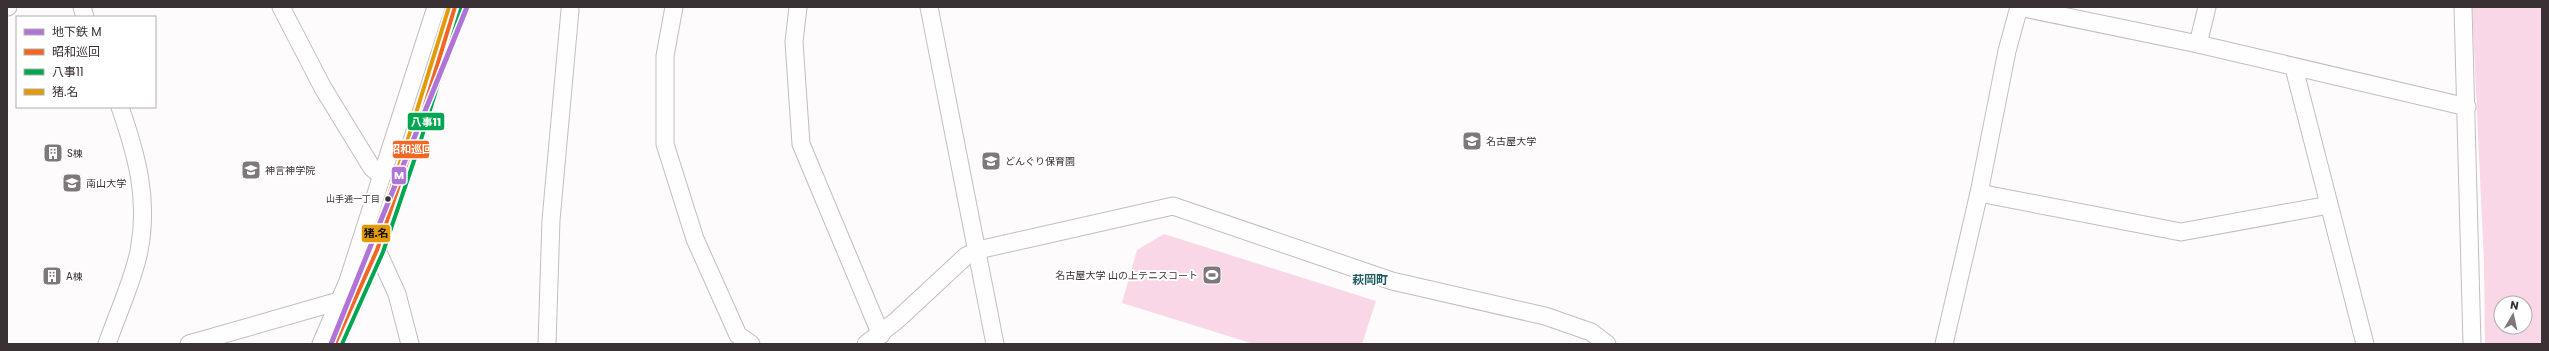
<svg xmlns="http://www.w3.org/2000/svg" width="2549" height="351" viewBox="0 0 2549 351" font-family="Poppins,'Noto Sans JP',sans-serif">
  <rect width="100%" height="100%" fill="#fdfbfc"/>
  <g fill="#f9d7e7" fill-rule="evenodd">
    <path d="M2472 7H2542V344H2485L2484 262ZM2501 303H2525V327H2501Z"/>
    <polygon points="1164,234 1376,301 1362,344 1254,344 1122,303 1137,250"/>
  </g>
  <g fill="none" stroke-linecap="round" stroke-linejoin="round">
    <defs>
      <g id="minor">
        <polyline points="7,7 8,7"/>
        <polyline points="82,7 85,17"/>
        <polyline points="281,7 323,88 372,168 381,176"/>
        <polyline points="674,7 665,56 665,144 695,239 738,335 751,344"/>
        <polyline points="798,7 794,42 801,144 881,335"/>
        <polyline points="929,7 995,344"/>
        <polyline points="2019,7 2198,44 2467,107"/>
        <polyline points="2463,7 2472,344"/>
        <polyline points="2198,44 2207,7"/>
        <polyline points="2294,68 2365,344"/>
        <polyline points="1979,193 2181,232 2329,205"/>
        <polyline points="377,250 397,294 410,344"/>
        <path d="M107 344C117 315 133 281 139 251 149 199 137 156 120 107"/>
        <polyline points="189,344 339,301"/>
        <polyline points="321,344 348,281 436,7"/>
        <polyline points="335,344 377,250 413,144 455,7"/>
        <polyline points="547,344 551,220 570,10"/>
        <polyline points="866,344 896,321 966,256 978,250 1173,206 1392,281 1545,316 1591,332 1607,344"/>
        <polyline points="1944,344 1979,193 2007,51 2019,7"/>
      </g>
    </defs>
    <use href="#minor" stroke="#c3bdc0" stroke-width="19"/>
    <use href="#minor" stroke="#fffeff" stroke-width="17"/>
    <defs>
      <polyline id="bus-1" points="335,344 377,250 413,144 455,7"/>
      <polyline id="bus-2" points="342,344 383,252 419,146 461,9"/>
      <polyline id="bus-3" points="330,342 371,248 407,142 449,7"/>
    </defs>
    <use href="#bus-1" stroke="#fff" stroke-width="7"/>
    <use href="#bus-2" stroke="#fff" stroke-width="7"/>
    <use href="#bus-3" stroke="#fff" stroke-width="7"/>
    <use href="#bus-1" stroke="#f26522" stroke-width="4"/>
    <use href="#bus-2" stroke="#00a651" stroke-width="4"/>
    <use href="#bus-3" stroke="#e49a05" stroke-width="4"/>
    <defs>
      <polyline id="metro-1" points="331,344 467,7"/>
    </defs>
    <use href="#metro-1" stroke="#fff" stroke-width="8"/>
    <use href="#metro-1" stroke="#b074d6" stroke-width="5"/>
  </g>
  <defs>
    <symbol id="university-square" viewBox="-11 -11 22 22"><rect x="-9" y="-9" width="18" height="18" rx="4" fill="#7e787a" stroke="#fff"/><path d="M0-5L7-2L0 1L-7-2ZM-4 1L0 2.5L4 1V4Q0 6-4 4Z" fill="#fff"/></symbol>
    <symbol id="building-square" viewBox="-11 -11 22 22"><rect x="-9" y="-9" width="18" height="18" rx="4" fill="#7e787a" stroke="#fff"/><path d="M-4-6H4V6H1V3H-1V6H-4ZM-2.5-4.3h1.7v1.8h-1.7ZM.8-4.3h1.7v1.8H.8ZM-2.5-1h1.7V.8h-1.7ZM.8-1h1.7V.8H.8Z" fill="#fff"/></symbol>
    <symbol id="school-square" viewBox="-11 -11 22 22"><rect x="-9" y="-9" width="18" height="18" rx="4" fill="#7e787a" stroke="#fff"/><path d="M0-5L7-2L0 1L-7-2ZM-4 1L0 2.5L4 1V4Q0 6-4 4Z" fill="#fff"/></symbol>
    <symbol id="stadium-square" viewBox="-11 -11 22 22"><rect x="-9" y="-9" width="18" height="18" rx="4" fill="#7e787a" stroke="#fff"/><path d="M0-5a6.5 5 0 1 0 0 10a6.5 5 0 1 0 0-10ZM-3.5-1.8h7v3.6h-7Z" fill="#fff"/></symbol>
  </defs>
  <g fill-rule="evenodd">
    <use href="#university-square" x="1461" y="130" width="22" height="22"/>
    <use href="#building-square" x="42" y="142" width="22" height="22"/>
    <use href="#school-square" x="980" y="150" width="22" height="22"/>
    <use href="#university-square" x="240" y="159" width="22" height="22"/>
    <use href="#university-square" x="61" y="172" width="22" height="22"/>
    <use href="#stadium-square" x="1201" y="264" width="22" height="22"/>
    <use href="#building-square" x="41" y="265" width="22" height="22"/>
  </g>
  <circle fill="#393134" stroke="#fff" stroke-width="1.5" cx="388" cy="199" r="3.5"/>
  <g text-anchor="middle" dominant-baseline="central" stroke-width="4" stroke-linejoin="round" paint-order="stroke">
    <g font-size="9" fill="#393134" stroke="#fff" text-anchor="end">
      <text x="380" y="199">山手通一丁目</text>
    </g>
    <g font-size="10" fill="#393134" stroke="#fff" text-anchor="start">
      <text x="1486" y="141">名古屋大学</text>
      <text x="67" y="153">S棟</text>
      <text x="1005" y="161">どんぐり保育園</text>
      <text x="265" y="170">神言神学院</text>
      <text x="86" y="183">南山大学</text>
      <text x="1198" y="275" text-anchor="end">名古屋大学 山の上テニスコート</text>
      <text x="66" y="276">A棟</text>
    </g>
    <g font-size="12" font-weight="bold" fill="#1f5a5d" stroke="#fff">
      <text x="1370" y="279">萩岡町</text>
    </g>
  </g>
  <g stroke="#fff" stroke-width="1.5">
    <rect x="407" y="112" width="38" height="19" rx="4" fill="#00a651"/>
    <rect x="392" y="140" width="38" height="19" rx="4" fill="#f26522"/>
    <rect x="391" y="166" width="16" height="19" rx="4" fill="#b074d6"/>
    <rect x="361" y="224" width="30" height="19" rx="4" fill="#e49a05"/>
  </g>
  <g font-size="11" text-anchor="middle" font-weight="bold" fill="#fff">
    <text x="426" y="126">八事11</text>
    <text x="411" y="153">昭和巡回</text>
    <text x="399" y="179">M</text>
  </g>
  <g font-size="11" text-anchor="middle" font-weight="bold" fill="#111">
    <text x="376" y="237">猪.名</text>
  </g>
  <rect width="2549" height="351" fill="none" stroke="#393134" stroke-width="16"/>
  <rect x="16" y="16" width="140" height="92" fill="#ffffff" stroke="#b0adae"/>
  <rect x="24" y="29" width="20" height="6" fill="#b074d6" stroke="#b0adae"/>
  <text x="52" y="36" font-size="12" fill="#393134">地下鉄 M</text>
  <rect x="24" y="49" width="20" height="6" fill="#f26522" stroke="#b0adae"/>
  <text x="52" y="56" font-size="12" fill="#393134">昭和巡回</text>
  <rect x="24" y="69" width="20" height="6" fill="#00a651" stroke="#b0adae"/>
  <text x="52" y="76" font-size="12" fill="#393134">八事11</text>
  <rect x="24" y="89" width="20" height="6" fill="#e49a05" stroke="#b0adae"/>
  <text x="52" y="96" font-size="12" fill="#393134">猪.名</text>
  <g transform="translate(2513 315) rotate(9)"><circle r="19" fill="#ffffff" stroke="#b0adae"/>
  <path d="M0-3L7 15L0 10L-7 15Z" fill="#7e787a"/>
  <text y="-6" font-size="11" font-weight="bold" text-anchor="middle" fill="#393134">N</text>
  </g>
</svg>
